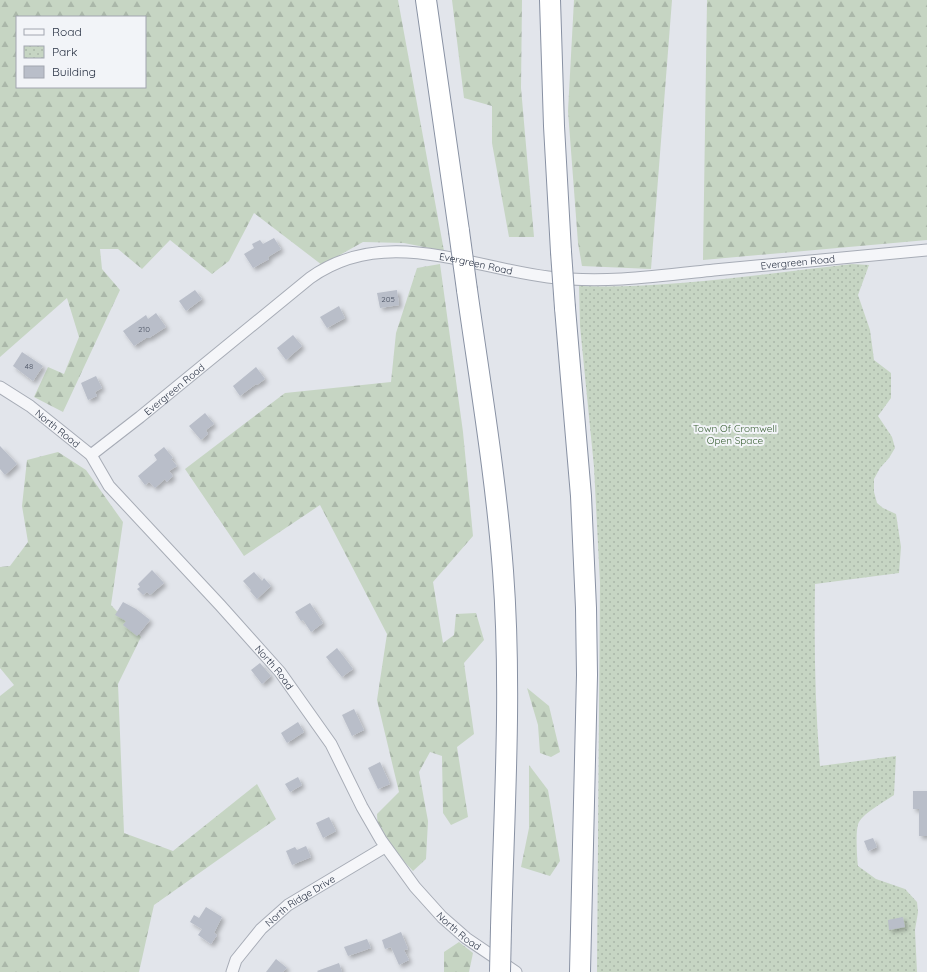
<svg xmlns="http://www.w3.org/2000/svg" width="927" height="972" viewBox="0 0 927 972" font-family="Quicksand,sans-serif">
  <defs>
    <pattern id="forest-firs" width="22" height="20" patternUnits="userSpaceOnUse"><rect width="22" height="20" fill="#c6d5c3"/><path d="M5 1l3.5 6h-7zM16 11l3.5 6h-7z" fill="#aab7a9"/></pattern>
    <pattern id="park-dots" width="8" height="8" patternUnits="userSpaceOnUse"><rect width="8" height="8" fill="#c6d5c3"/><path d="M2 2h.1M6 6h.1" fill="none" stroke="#aab7a9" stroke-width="1.8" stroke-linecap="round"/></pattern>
    <filter id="shadow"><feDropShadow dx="3" dy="3" stdDeviation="2" flood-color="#0004"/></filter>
  </defs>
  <rect width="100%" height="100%" fill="#e2e5eb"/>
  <g fill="url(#forest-firs)" fill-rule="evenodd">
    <path d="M0 0H398L444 251 404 243 363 242 322 265 254 213 229 261 212 274 170 240 142 269 118 249H100L102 269 120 290 63 412 34 397 48 367 64 374 79 337 67 298 0 357ZM17 17H145V87H17Z"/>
    <polygon points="452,0 522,0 521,88 534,237 509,237 492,143 492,106 464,98"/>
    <polygon points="574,0 672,0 651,269 582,266 578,243 568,111"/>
    <polygon points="707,0 927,0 927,240 703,260"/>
    <polygon points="440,264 463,432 473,536 433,582 443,643 454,635 456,614 476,613 484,640 464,663 474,734 457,747 468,817 451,825 443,813 442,756 430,752 419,772 428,821 426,859 413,871 378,834 377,814 399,792 377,700 387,634 320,505 244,556 185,469 285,393 391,382 396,333 417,268"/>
    <polygon points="58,452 86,470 123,522 111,605 141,637 118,684 124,833 173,851 257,784 276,819 154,905 139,972 0,972 0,696 14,685 0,668 0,567 10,566 28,542 22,506 27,460"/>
    <polygon points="527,688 549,706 560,752 551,757 540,753 538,725"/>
    <polygon points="529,765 548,790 560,861 550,876 521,867 529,828"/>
    <polygon points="459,942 473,953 469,972 444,972 444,952"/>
  </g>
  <path fill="url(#park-dots)" d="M852 264 869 265 858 295 870 330 874 360 891 373V398L878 416 892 437 895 448 889 458 880 468 874 479V492L877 503 883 508 896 514 901 547 899 573 815 584C814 645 815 705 820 766L896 756 894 795C884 802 865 812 859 822 855 828 857 858 858 866L876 879 905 889 917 902 918 912 915 930 917 972H597L600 583 594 467 580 326 579 286C670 289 762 274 852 264Z"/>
  <g fill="#b9bec9" filter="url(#shadow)">
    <polygon points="274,238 281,249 268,257 269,259 253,268 244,254 254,248 252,244 260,240 263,244"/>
    <polygon points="195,290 202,299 186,311 179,301"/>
    <polygon points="397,290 399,305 380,308 377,293"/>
    <polygon points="339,306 345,318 327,328 320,317"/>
    <polygon points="156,313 166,327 149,338 146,338 134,346 123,331 146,315 148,319"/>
    <polygon points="293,335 302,346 286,360 277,348"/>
    <polygon points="22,352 43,366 33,381 13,366"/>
    <polygon points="256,367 265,379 257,385 256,384 240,396 233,386"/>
    <polygon points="96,376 102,388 95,392 97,396 88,400 81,383"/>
    <polygon points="205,413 214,424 206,430 208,434 201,440 189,426"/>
    <polygon points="0,446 17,464 5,475 0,469"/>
    <polygon points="164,447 173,458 171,459 177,466 169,471 173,476 167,482 165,479 155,488 149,482 145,485 138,476 157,460 154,455"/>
    <polygon points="152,570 164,583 150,595 147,592 143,595 137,589 140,587 138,584"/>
    <polygon points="254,572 262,581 264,578 271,586 257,599 250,591 251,590 243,581"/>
    <polygon points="123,602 136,609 150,620 137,636 123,625 126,621 115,615"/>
    <polygon points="310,603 323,623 311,632 303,620 301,621 295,612"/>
    <polygon points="337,648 353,669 342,677 326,657"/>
    <polygon points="260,663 271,676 262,684 251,670"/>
    <polygon points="354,709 364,730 352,736 342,715"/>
    <polygon points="298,722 304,732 287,743 281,733"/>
    <polygon points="380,762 390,784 378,789 368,768"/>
    <polygon points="298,777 302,785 290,792 285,784"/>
    <polygon points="913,791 927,791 927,836 919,836 919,809 913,809"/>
    <polygon points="329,817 336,831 323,838 316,823"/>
    <polygon points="873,838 877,847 868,851 864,841"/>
    <polygon points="306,846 311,857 292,865 286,851 295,847 297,850"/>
    <polygon points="206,907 222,917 214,933 217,935 211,944 198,935 202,929 190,922 194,915 199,918"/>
    <polygon points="903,917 905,927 889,930 888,920"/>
    <polygon points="401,932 408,949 404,950 409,960 399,965 391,947 385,949 382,940"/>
    <polygon points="367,939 371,948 348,956 344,947"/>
    <polygon points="276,959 287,968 283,972 266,972"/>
    <polygon points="339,963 342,972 318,972 317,971"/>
  </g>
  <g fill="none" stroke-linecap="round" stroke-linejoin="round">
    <defs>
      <g id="minor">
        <path id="s1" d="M0 387 30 406 91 455 109 486 220 605 280 672 331 744 362 807 381 840 415 887 442 917 466 938 516 972"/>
        <path id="s2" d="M91 455 140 417 310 278C384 225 468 267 548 277 603 284 659 276 714 270 785 263 856 256 927 250"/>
        <path id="s3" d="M232 972 236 960 261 929 288 905 385 847"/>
      </g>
      <g id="motorway">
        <polyline points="426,0 459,231"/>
        <polyline points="550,0 554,126 561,252"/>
        <path d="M467 290C480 383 496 477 503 571 512 690 504 810 501 928"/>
        <polyline points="565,308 581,496 586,608 587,675 580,972"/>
      </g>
    </defs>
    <use href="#minor" stroke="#a7acb6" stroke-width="13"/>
    <use href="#motorway" stroke="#8891a3" stroke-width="22"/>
    <use href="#minor" stroke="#f5f6f9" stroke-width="11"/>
    <use href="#motorway" stroke="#fff" stroke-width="20"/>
    <defs>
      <g id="motorway-bridge">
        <polyline points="459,231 467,290"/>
        <polyline points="561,252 565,308"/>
        <polyline points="500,972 501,928"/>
      </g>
    </defs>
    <use href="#motorway-bridge" stroke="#8891a3" stroke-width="22" stroke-linecap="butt"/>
    <use href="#motorway-bridge" stroke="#fff" stroke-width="20"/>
  </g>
  <g text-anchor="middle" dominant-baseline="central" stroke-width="4" stroke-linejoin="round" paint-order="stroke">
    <g font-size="8" fill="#4d5565">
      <text x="388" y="299">205</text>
      <text x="144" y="329">210</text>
      <text x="29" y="366">48</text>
    </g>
    <g font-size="10" fill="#293244" stroke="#f2f4f8">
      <text stroke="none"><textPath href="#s2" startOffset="778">Evergreen Road</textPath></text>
      <text stroke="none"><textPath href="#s2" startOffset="454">Evergreen Road</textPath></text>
      <text stroke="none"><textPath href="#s2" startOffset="106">Evergreen Road</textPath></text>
      <text stroke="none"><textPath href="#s1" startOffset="71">North Road</textPath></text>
      <text stroke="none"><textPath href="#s1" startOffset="395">North Road</textPath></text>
      <text stroke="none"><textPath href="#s3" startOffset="101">North Ridge Drive</textPath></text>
      <text stroke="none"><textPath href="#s1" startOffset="719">North Road</textPath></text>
    </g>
    <g font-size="10" fill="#3b6135" stroke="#f2f4f8">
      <text x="735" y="428">Town Of Cromwell<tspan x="735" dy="12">Open Space</tspan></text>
    </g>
  </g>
  <rect x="16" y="16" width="130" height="72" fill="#f2f4f8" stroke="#a2a6b0"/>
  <rect x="24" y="29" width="20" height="6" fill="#f5f6f9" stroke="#a2a6b0"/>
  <text x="52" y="36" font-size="12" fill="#293244">Road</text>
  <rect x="24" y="46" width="20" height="12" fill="url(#park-dots)" stroke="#a2a6b0"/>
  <text x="52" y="56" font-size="12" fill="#293244">Park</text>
  <rect x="24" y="66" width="20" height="12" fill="#b9bec9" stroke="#a2a6b0"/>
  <text x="52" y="76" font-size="12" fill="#293244">Building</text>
</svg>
